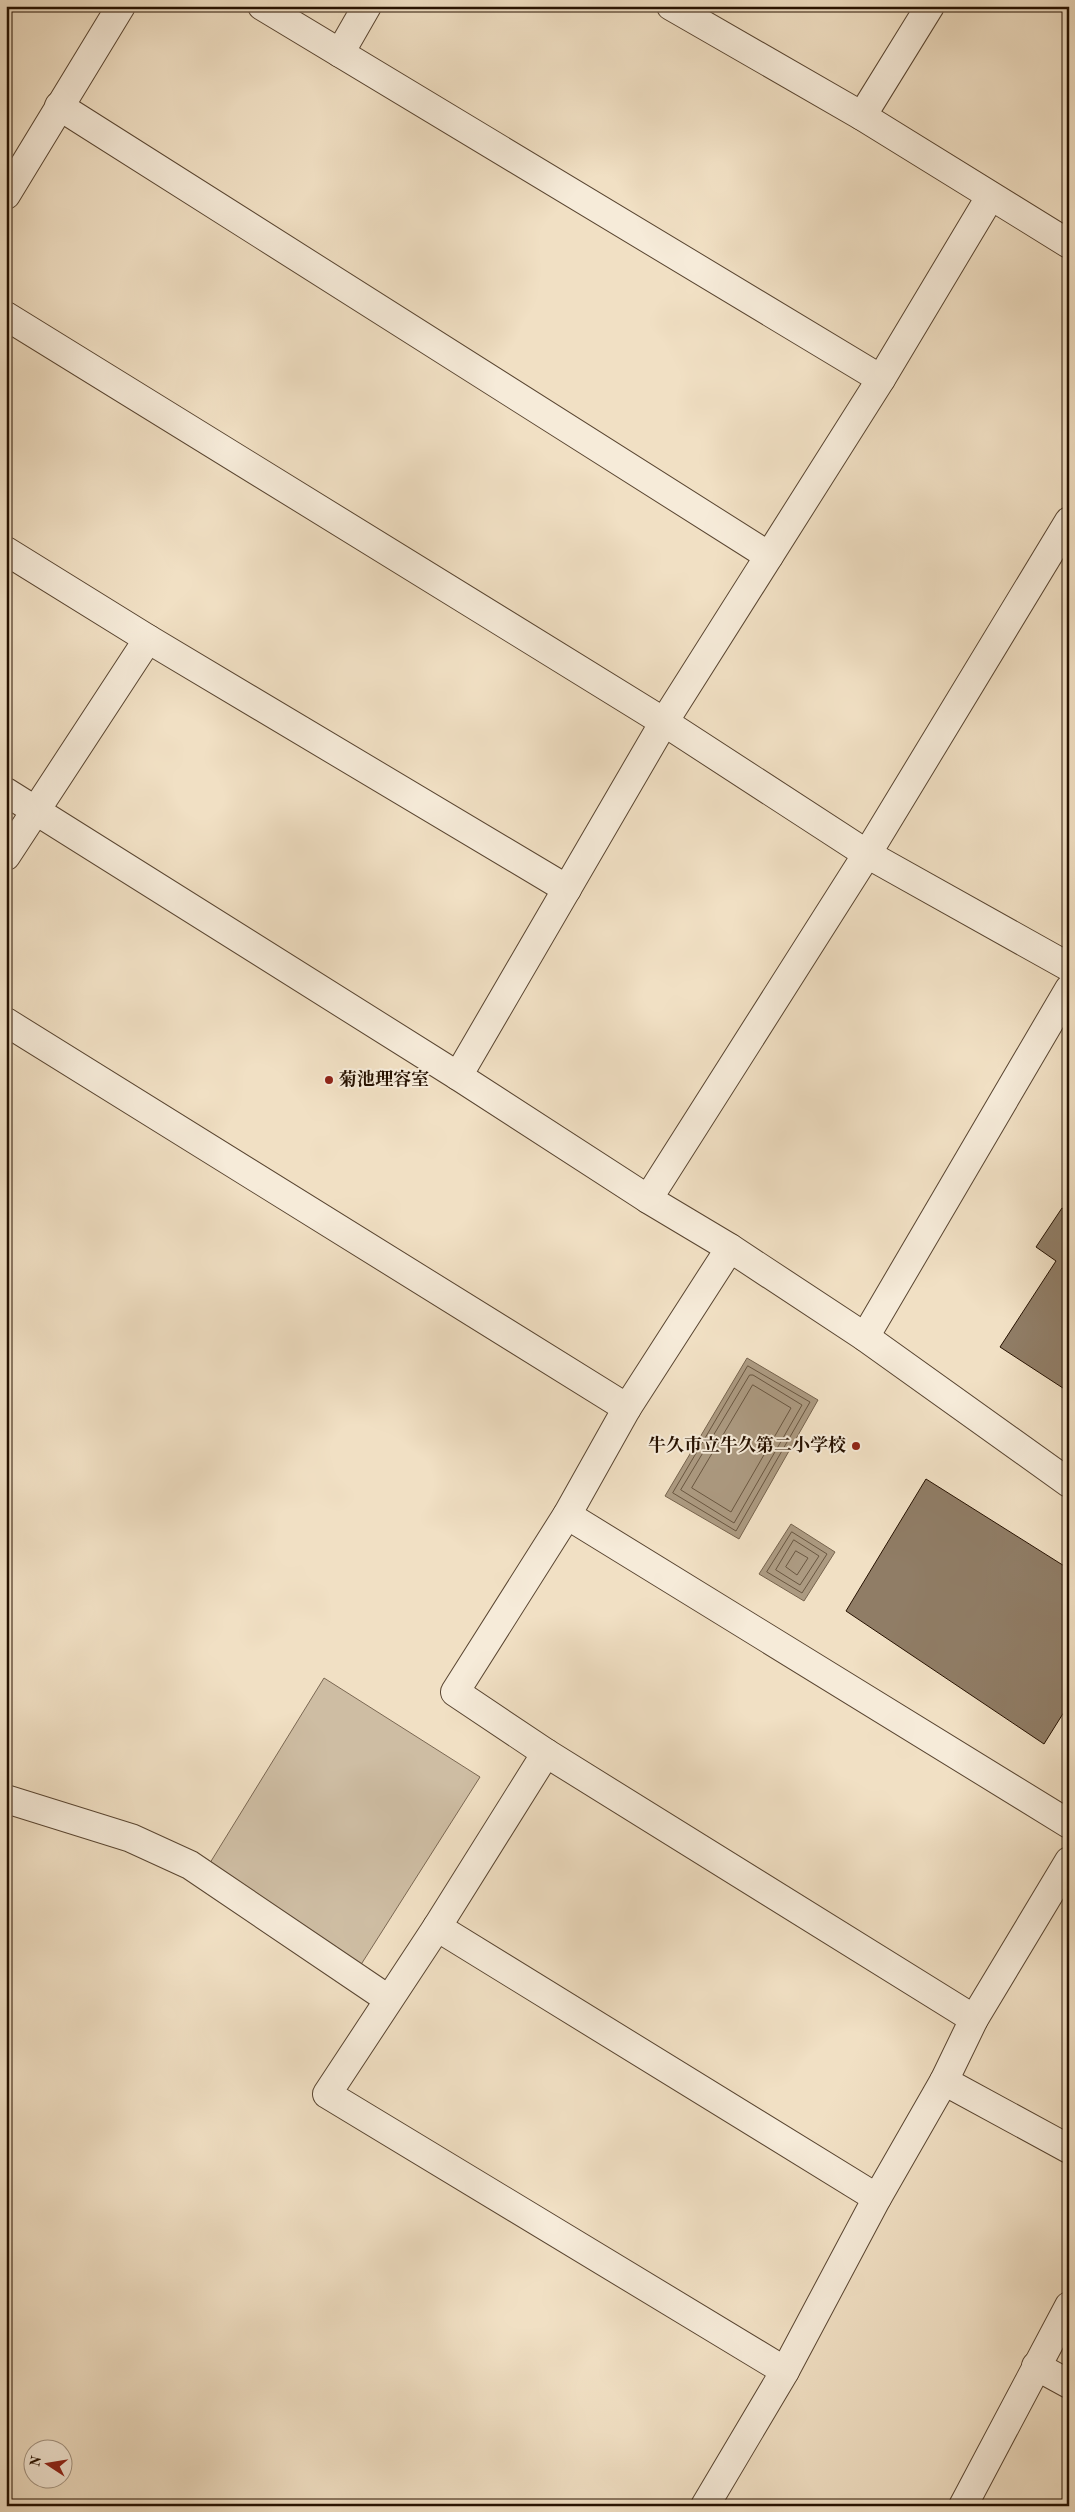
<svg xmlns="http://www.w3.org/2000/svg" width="1075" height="2512" viewBox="0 0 1075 2512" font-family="'Old Standard TT','Noto Serif JP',serif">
  <rect width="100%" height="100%" fill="#f1e0c4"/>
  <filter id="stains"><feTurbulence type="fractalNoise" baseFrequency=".004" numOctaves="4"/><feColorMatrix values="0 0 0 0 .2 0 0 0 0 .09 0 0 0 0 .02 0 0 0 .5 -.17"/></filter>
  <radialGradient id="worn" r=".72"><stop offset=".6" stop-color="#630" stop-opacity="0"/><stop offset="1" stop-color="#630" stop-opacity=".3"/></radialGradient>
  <polygon fill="#cebda3" stroke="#7a6752" points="324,1678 480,1777 355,1974 205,1871"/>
  <g fill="#ac9a81" stroke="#76634d">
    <polygon points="747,1358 818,1400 739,1539 665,1496"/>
    <polygon points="791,1524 835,1552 804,1601 759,1574"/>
  </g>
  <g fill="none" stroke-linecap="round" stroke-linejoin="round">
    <g stroke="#695640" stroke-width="1">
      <polygon points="748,1366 810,1402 736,1531 673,1493"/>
      <polygon points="750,1375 753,1375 802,1405 734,1523 681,1490"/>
      <polygon points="753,1385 791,1408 731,1512 692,1488"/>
      <polygon points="792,1532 827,1554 802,1593 767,1572"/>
      <polygon points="794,1540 819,1556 800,1585 776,1570"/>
      <polygon points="796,1551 808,1558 797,1575 786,1567"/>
    </g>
  </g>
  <g fill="#907d66" stroke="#261100">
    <polygon points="1062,1208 1069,1212 1069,1392 1000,1347 1056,1261 1036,1247"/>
    <polygon points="926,1479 1069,1569 1069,1704 1044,1744 846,1611"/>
  </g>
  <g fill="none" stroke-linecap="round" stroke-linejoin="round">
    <defs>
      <g id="minor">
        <polyline points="262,6 881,379"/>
        <polyline points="671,6 862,116 1069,244"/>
        <polyline points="340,53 367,6"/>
        <polyline points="59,106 769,556"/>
        <polyline points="862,116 930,6"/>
        <polyline points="6,195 121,6"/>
        <polyline points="6,316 664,722 867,854 1069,967"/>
        <polyline points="6,551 148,639 567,889"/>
        <polyline points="6,792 458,1076 648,1199 730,1248 865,1337 1069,1483"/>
        <polyline points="6,856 148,639"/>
        <polyline points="6,1022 627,1408"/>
        <polyline points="458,1076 664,722 881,379 990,197"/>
        <polyline points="648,1199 867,854 1069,521"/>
        <polyline points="730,1248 627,1408 567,1515 455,1692 546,1753 437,1927 877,2198"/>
        <polyline points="865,1337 1069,989"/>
        <polyline points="567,1515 1069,1824"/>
        <polyline points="546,1753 974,2019"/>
        <polyline points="6,1799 131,1838 190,1865 388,1999"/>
        <polyline points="437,1927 327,2094 785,2371"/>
        <polyline points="944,2081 1069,2149"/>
        <polyline points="1036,2366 1069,2384"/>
        <polyline points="705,2506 785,2371 877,2198 944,2081 974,2019 1069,1861"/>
        <polyline points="963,2506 1069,2306"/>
      </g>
    </defs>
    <use href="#minor" stroke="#594531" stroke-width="30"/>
    <use href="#minor" stroke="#f6ebd9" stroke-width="28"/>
  </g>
  <g fill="#8f2418" stroke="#f6ebd9" stroke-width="2">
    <circle cx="329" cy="1080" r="5"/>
    <circle cx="856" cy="1446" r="5"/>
  </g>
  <g text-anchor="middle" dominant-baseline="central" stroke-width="4" stroke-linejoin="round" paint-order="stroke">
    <g font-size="18" font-weight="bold" fill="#261100" stroke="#f6ebd9" text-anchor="start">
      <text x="339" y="1080">菊池理容室</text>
      <text x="846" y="1446" text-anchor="end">牛久市立牛久第二小学校</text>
    </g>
  </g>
  <rect width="1075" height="2512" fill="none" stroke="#f1e0c4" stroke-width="25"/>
  <rect x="8" y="8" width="1060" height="2497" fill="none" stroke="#261100" stroke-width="2.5"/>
  <rect x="12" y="12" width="1050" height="2487" fill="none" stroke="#261100"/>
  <g transform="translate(48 2464) rotate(282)"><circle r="24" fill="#f6ebd9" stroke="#a39482"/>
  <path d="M0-4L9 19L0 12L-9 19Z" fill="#8f2418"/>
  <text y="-8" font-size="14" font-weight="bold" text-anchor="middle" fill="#261100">N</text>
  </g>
  <rect width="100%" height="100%" filter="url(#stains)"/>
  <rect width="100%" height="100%" fill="url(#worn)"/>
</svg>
